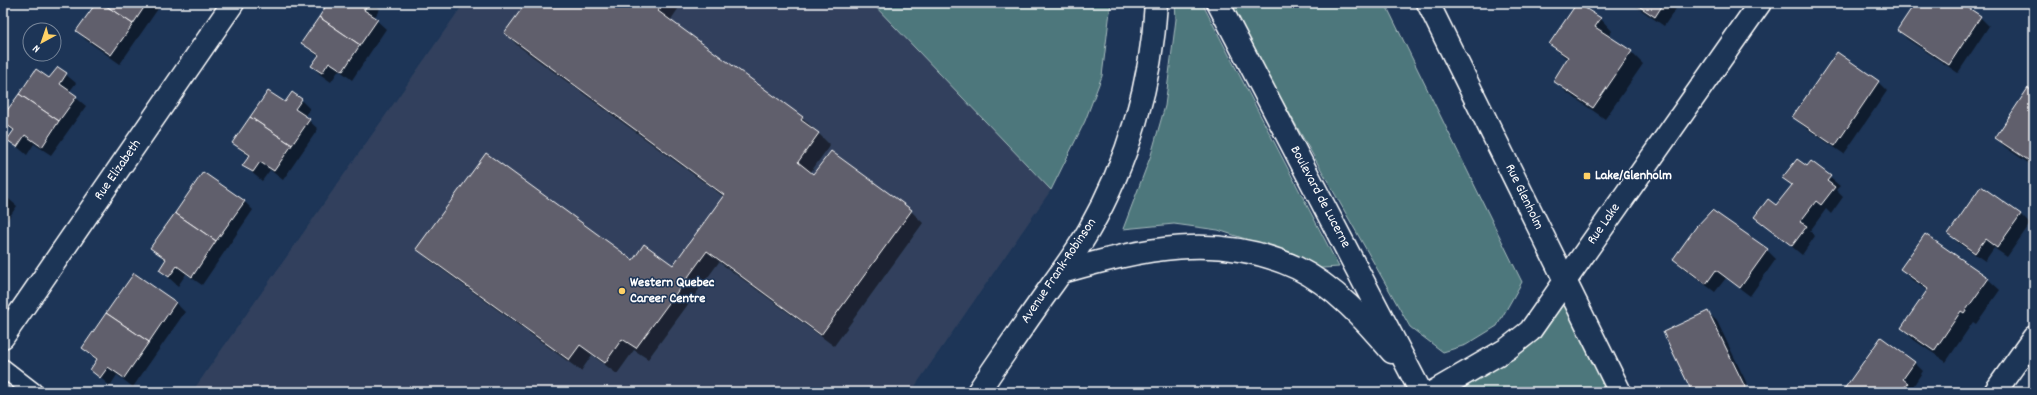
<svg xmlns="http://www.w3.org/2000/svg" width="2037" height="395" viewBox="0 0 2037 395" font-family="Dekko,sans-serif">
  <rect width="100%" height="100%" fill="#1d3557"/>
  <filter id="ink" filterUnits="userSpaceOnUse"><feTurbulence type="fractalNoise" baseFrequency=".025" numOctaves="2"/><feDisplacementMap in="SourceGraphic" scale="8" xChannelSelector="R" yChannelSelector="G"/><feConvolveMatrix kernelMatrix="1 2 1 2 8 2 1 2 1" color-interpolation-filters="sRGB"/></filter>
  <g filter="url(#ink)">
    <polygon fill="#31415d" points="464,3 872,3 1051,190 911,392 192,392"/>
    <g fill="#4e777b" stroke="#a6bbbd">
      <polygon points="872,3 1111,3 1102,76 1085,121 1051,190"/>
      <polygon points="1175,3 1202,3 1339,267 1307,269 1264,245 1218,230 1174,224 1123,229 1151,155 1165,106 1176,19"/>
      <polygon points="1227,3 1385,3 1522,282 1497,326 1466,345 1443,352 1410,327"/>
      <polygon points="1565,279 1620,392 1433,392 1507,349"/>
    </g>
    <g fill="#0007">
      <polygon points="97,3 162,3 120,64 86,40 77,31"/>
      <polygon points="329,3 374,3 380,9 374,18 386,29 352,80 339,70 331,82 321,75 312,66 319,57 302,43"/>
      <polygon points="527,3 682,3 670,21 803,118 830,145 810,173 814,176 831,152 911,211 923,223 834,346 719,262 648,359 634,350 617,374 592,355 581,371 429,260 418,249 633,261 673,266 724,197 517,45 505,33"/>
      <polygon points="1631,3 1680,3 1664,26"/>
      <polygon points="1916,3 1959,3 1980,17 1989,26 1958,73 1907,39 1898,30"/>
      <polygon points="1577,4 1601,19 1612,31 1608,37 1631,52 1643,64 1605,119 1566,92 1554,80 1568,60 1550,44"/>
      <polygon points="58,68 76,83 69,92 86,106 51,155 34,144 27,155 9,140 14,132 3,122 3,117 50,80"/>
      <polygon points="1878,82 1887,91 1844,154 1803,126 1794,117"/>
      <polygon points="2034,93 2034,167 2005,147 1996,138"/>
      <polygon points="301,100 310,109 305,117 318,129 283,180 270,170 262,181 244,166 250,157 233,143 285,103"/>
      <polygon points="1811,162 1840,186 1836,190 1843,197 1831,214 1826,209 1810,231 1815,236 1802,255 1756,217 1777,206 1792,186 1784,178 1807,168"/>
      <polygon points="3,179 7,183 3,189"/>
      <polygon points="1981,187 2021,215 2030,224 2007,257 1994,248 1985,261 1958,243 1949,233"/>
      <polygon points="3,194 17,206 3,226"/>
      <polygon points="244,201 253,210 202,285 186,274 178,286 160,270 166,261 152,248"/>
      <polygon points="1767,250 1776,259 1750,296 1726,278 1715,292 1683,268 1674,259"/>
      <polygon points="1901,269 1988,279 2000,290 1976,324 1973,322 1946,362 1914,340 1902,328 1928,291 1913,281"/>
      <polygon points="134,274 176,303 185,312 133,387 117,375 110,386 91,370 97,361 83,348"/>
      <polygon points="1707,312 1717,321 1748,386 1737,392 1693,392"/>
      <polygon points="1914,362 1923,371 1912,388 1916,392 1843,392"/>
      <polygon points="1749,388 1751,392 1741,392"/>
    </g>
    <g fill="#615e6c" stroke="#fff">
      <polygon points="96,3 102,3 133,24 111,55 76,31"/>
      <polygon points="102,3 147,3 133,24"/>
      <polygon points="328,3 369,3 364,10 378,19 360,45 319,17"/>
      <polygon points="526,3 663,3 658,11 803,117 801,120 819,133 798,162 813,174 831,151 912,210 821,335 707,251 636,348 622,339 605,363 580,345 569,360 416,249 486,153 633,260 644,244 673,265 724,195 504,33"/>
      <polygon points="1577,3 1601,18 1595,27 1632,51 1593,108 1553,81 1568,57 1549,44"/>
      <polygon points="1634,3 1664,3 1655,17"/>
      <polygon points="1915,3 1961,3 1981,16 1949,65 1897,30"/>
      <polygon points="319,17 360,45 343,71 329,62 322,73 311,66 319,55 301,43"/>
      <polygon points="1837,52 1879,81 1835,146 1792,117"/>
      <polygon points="58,67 67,73 60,84 77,96 59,121 19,94 36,69 49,78"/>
      <polygon points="2028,88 2034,92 2034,164 1995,138"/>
      <polygon points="268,91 285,102 292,92 302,99 295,109 310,119 292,145 250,117"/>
      <polygon points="19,94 59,121 42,147 25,135 17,147 7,140 14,130 3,122 3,116"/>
      <polygon points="250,117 292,145 274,171 260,162 253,172 242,166 250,155 232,143"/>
      <polygon points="1797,159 1807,166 1811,161 1831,176 1827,181 1835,187 1821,205 1816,201 1800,222 1807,226 1792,246 1754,217 1768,199 1776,205 1792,185 1782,178"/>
      <polygon points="203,172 245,201 216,241 175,213"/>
      <polygon points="1981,186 2021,214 1997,248 1985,239 1975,253 1948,234"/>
      <polygon points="1712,210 1768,249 1740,288 1716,270 1706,284 1673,259 1696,227"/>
      <polygon points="175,213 216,241 192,277 177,266 169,277 159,270 166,259 150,248"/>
      <polygon points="1925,234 1989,278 1964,313 1961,311 1934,351 1901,328 1928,289 1900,269"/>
      <polygon points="134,273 176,302 149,342 106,313"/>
      <polygon points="1708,311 1746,389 1739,392 1692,392 1663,332"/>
      <polygon points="106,313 149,342 124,378 108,367 100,378 90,370 97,359 82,348"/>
      <polygon points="1881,337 1915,362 1903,379 1908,383 1901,392 1842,392"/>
    </g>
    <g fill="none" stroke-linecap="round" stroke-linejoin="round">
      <defs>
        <polyline id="service" points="3,368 34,392"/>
        <g id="minor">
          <polyline points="1218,3 1421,392"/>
          <polyline points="1428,3 1620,392"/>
          <path d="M1062 272C1141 249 1218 231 1297 268 1334 286 1366 321 1392 352"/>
          <polyline points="3,337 233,3"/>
          <polyline points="1433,392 1507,349 1530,331 1760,3"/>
          <polyline points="1995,392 2034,337"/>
        </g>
        <path id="secondary" d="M978 392C998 362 1019 332 1040 302 1056 279 1075 255 1089 230 1128 162 1152 82 1156 3"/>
      </defs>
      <use href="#service" stroke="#fff" stroke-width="20"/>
      <use href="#minor" stroke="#fff" stroke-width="25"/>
      <use href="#secondary" stroke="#fff" stroke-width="25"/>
      <use href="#service" stroke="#1d3557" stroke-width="17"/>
      <use href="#minor" stroke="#1d3557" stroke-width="22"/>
      <use href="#secondary" stroke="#1d3557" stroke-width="22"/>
    </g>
  </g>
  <g fill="#ffd166" stroke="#1d3557" stroke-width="1.5">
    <rect x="1583" y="172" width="8" height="8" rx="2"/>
    <circle cx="622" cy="291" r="4"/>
  </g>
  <g text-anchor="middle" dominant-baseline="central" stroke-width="3" stroke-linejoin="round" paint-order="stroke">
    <g font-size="14" fill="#fff" stroke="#1d3557">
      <text transform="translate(118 170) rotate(-55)">Rue Elizabeth</text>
      <text transform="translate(1320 197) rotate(62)">Boulevard de Lucerne</text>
      <text transform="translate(1524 197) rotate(64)">Rue Glenholm</text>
      <text transform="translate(1604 224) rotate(-55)">Rue Lake</text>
      <text transform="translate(1059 271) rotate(-56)">Avenue Frank-Robinson</text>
    </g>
    <g font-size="14" font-weight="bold" fill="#fff" stroke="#1d3557" text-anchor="start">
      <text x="1595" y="176">Lake/Glenholm</text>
      <text x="630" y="283">Western Quebec<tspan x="630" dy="16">Career Centre</tspan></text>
    </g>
  </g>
  <rect width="2037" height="395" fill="none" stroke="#1d3557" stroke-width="16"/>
  <rect x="8" y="8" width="2021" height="379" fill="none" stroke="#fff" stroke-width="1.5" filter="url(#ink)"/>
  <g transform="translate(42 42) rotate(220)"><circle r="19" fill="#1d3557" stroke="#77869a"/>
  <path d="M0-3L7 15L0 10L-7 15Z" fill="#ffd166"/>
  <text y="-6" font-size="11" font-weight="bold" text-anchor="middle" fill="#ffffff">N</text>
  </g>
</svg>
